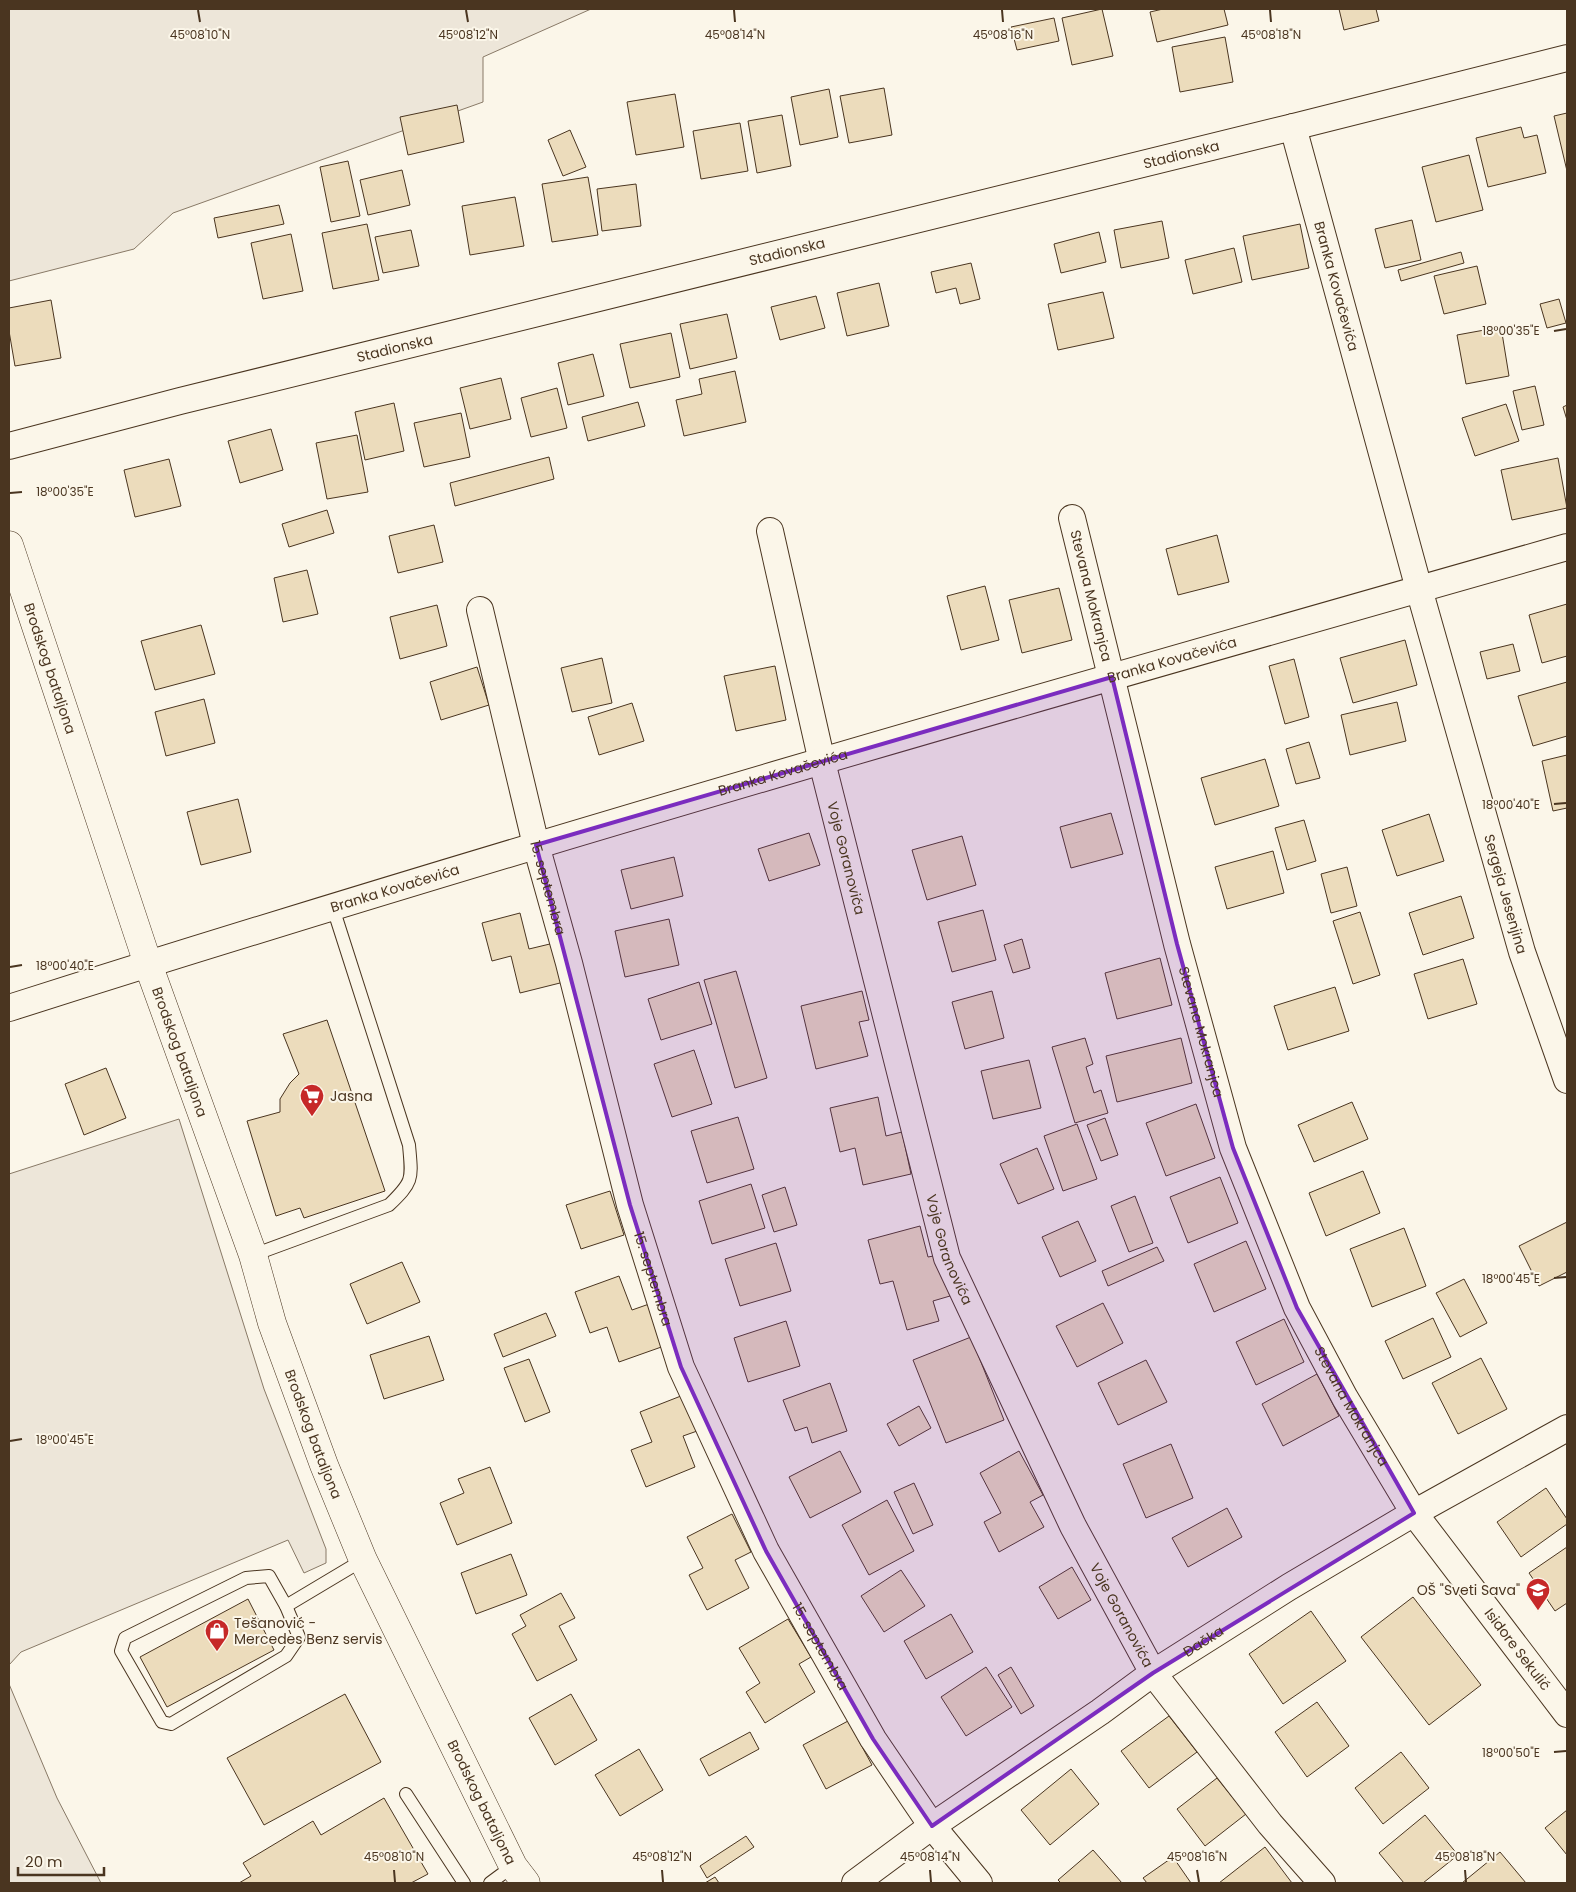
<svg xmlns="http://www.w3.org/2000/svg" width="1576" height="1892" viewBox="0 0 1576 1892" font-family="Poppins,sans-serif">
  <rect width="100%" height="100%" fill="#fbf6e9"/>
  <g fill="#ede6d9" stroke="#887966">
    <polygon points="9,9 591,9 483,57 483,102 173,213 134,249 9,281"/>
    <polygon points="179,1119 264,1389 326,1549 326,1563 304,1573 288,1540 21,1652 9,1665 9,1174"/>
    <polygon points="9,1684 57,1798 101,1883 9,1883"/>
  </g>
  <g fill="#ecdcbc" stroke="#4a3520">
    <polygon points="1102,9 1113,56 1072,65 1062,18"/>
    <polygon points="1163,9 1224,9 1228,25 1157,42 1150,12"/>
    <polygon points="1339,9 1376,9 1379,21 1344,30"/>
    <polygon points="1054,18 1059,41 1017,50 1011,27"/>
    <polygon points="1225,37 1233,82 1180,92 1172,47"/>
    <polygon points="884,88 892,135 849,143 840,96"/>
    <polygon points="829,89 838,137 800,145 791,97"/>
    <polygon points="675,94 684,147 636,155 627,102"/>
    <polygon points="457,105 464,142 408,155 400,117"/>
    <polygon points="1567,113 1567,171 1554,116"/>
    <polygon points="782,115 791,166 757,173 748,121"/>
    <polygon points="740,123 748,171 701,179 693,131"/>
    <polygon points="1521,127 1524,138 1537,135 1546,173 1488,187 1476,138"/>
    <polygon points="570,130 586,167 563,176 548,140"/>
    <polygon points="1469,155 1483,210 1436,222 1422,167"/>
    <polygon points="348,161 360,216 331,222 320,167"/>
    <polygon points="402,170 410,205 368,215 360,180"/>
    <polygon points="588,177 598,235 552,242 542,184"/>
    <polygon points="636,184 641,226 602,231 597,189"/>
    <polygon points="515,197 524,246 470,255 462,206"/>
    <polygon points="279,205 284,224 218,238 214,218"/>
    <polygon points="1412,220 1421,260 1385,268 1375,229"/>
    <polygon points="1162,221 1169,258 1121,268 1114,230"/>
    <polygon points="367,224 379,280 333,289 322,233"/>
    <polygon points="1300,224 1309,268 1252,280 1243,236"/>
    <polygon points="411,230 419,266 383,273 375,237"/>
    <polygon points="1099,232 1106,262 1061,273 1054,244"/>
    <polygon points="291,234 303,291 263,299 251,243"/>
    <polygon points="1234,248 1242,282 1193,294 1185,260"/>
    <polygon points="1461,252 1464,263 1401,281 1398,270"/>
    <polygon points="971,263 980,299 960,304 956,288 936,293 931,272"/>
    <polygon points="1477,266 1486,304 1444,314 1434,276"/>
    <polygon points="879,283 889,326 847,336 837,293"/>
    <polygon points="1103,292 1114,338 1058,350 1048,304"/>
    <polygon points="816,296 825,328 780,340 771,307"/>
    <polygon points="1559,299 1566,323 1547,328 1540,304"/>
    <polygon points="51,300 61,358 15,366 9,331 9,308"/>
    <polygon points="727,314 737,358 690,369 680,324"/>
    <polygon points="1501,327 1509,376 1466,384 1457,335"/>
    <polygon points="671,333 680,377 630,388 620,344"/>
    <polygon points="593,354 604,396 568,405 558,363"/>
    <polygon points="735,371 746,422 684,436 676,400 702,394 699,379"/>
    <polygon points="501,378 511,419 470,429 460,388"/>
    <polygon points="1535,386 1544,425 1522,430 1513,391"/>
    <polygon points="557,388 567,428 531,437 521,398"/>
    <polygon points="638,402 645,426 588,441 582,417"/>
    <polygon points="394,403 404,451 365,460 355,412"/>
    <polygon points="1506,404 1519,441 1475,456 1462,418"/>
    <polygon points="1567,405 1567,420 1563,407"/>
    <polygon points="461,413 470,457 424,467 414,423"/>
    <polygon points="271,429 283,470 240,483 228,441"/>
    <polygon points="357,435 368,492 327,499 316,443"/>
    <polygon points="549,457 554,479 455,506 450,483"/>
    <polygon points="1558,458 1567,508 1512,520 1501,470"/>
    <polygon points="169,459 181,506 135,517 124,470"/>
    <polygon points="327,510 334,533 289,547 282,524"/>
    <polygon points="434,525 443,562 398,573 389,536"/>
    <polygon points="1217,535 1229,582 1178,595 1166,549"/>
    <polygon points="307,570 318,614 283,622 274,578"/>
    <polygon points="985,586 999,640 961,650 947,596"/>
    <polygon points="1059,588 1072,640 1022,653 1009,600"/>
    <polygon points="1567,604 1567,656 1542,663 1529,615"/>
    <polygon points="437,605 447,646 400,659 390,617"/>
    <polygon points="201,625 215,674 155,690 141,641"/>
    <polygon points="1405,640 1417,685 1353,703 1340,658"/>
    <polygon points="1513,644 1520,671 1487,679 1480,652"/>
    <polygon points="602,658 612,703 572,712 561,668"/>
    <polygon points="1294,659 1309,717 1285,724 1269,666"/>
    <polygon points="775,666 786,720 736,731 724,676"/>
    <polygon points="477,667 489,705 441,720 430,682"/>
    <polygon points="1567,682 1567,736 1533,746 1518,696"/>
    <polygon points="204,699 215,743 166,756 155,712"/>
    <polygon points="1397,702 1406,741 1350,755 1341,715"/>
    <polygon points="632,703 644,741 599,755 588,717"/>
    <polygon points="1309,742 1320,778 1296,784 1286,749"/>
    <polygon points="1567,755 1567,808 1553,811 1542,761"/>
    <polygon points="1265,759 1279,806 1215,825 1201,778"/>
    <polygon points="238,799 251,852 201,865 187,812"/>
    <polygon points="1111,813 1123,854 1071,868 1060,827"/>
    <polygon points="1429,814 1444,861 1397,876 1382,830"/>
    <polygon points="1304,820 1316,861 1287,870 1275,828"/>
    <polygon points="809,833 820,865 769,881 758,849"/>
    <polygon points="962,836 976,885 927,900 912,850"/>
    <polygon points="1273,851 1284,893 1227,909 1215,867"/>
    <polygon points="674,857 683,896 631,909 621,870"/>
    <polygon points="1347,867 1357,906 1331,913 1321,874"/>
    <polygon points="1461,896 1474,938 1423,955 1409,913"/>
    <polygon points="983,910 996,960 952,972 938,922"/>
    <polygon points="1360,912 1380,975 1353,984 1333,921"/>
    <polygon points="520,913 529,949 554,943 564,982 520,993 511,956 492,961 482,923"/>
    <polygon points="669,919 679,965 625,977 615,931"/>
    <polygon points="1022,939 1030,968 1013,973 1004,945"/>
    <polygon points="1160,958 1172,1005 1117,1019 1105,973"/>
    <polygon points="1463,959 1477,1004 1428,1019 1414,974"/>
    <polygon points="736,971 767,1078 735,1088 704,980"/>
    <polygon points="699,982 712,1024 661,1040 648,999"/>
    <polygon points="1335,987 1349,1031 1288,1050 1274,1006"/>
    <polygon points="862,991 869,1020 859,1022 868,1056 816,1069 801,1006"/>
    <polygon points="992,991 1004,1038 965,1049 952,1002"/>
    <polygon points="327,1020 385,1191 304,1218 300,1208 276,1216 247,1121 280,1112 280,1099 290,1083 299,1074 283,1034"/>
    <polygon points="1085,1038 1093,1064 1086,1067 1094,1093 1101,1090 1108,1113 1075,1123 1052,1047"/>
    <polygon points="1181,1038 1192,1083 1117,1102 1106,1056"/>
    <polygon points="694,1050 712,1104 672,1117 654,1064"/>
    <polygon points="1029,1060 1041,1108 993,1119 981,1071"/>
    <polygon points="106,1068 126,1118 84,1135 65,1084"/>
    <polygon points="878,1097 886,1136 902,1132 911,1174 863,1185 855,1148 840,1152 830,1108"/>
    <polygon points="1352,1102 1368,1139 1314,1162 1298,1125"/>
    <polygon points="1196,1104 1215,1158 1166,1176 1146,1123"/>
    <polygon points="738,1117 754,1169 707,1183 691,1131"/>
    <polygon points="1105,1118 1118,1155 1101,1161 1087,1125"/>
    <polygon points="1077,1124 1097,1179 1063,1191 1044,1136"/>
    <polygon points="1037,1148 1054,1189 1018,1204 1000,1164"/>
    <polygon points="1363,1171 1380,1213 1326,1236 1309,1193"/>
    <polygon points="1220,1177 1238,1223 1188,1243 1170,1197"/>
    <polygon points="751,1184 765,1228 712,1244 699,1201"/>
    <polygon points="785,1187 797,1225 774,1232 762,1195"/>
    <polygon points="610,1191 624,1235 581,1249 566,1205"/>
    <polygon points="1135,1196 1153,1243 1129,1252 1111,1206"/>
    <polygon points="1078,1221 1096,1261 1060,1277 1042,1237"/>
    <polygon points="1567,1222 1567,1272 1539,1286 1519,1246"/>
    <polygon points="920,1226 928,1257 939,1255 950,1296 933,1301 939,1321 907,1330 893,1281 880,1284 868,1240"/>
    <polygon points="1404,1228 1426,1286 1372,1307 1350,1249"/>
    <polygon points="1246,1241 1266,1289 1214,1312 1194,1264"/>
    <polygon points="776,1243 791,1291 740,1306 725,1259"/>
    <polygon points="1157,1247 1164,1261 1108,1286 1102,1271"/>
    <polygon points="402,1262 420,1302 367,1324 350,1284"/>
    <polygon points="619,1276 632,1310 652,1303 667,1345 619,1362 607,1327 590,1333 575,1292"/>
    <polygon points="1464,1279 1487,1323 1460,1337 1436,1293"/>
    <polygon points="1103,1303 1123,1343 1077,1367 1056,1326"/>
    <polygon points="546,1313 556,1336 503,1357 494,1334"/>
    <polygon points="1433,1318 1451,1357 1403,1379 1385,1341"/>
    <polygon points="1284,1319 1304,1362 1256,1385 1236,1342"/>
    <polygon points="786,1321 800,1366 748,1382 734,1338"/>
    <polygon points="429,1336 444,1380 384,1399 370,1355"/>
    <polygon points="971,1337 1004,1420 946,1443 913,1360"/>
    <polygon points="1481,1358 1507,1409 1458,1434 1432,1383"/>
    <polygon points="529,1359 550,1412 525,1422 504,1368"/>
    <polygon points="1146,1360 1167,1402 1118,1425 1098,1383"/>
    <polygon points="1317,1374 1339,1416 1283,1446 1262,1404"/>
    <polygon points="830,1383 847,1431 812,1443 807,1427 795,1431 783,1400"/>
    <polygon points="686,1394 700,1430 683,1436 695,1467 646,1487 631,1450 652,1442 640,1412"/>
    <polygon points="919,1406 931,1428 899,1446 887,1424"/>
    <polygon points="1171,1444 1193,1498 1146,1518 1123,1464"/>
    <polygon points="840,1451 861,1492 810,1518 789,1477"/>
    <polygon points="1019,1451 1043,1495 1030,1502 1044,1527 999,1552 984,1522 1001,1513 980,1473"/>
    <polygon points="490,1467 512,1523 457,1545 440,1503 464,1493 458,1479"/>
    <polygon points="914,1483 933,1525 913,1534 894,1492"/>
    <polygon points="1546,1488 1567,1519 1567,1524 1521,1557 1497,1522"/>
    <polygon points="887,1500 914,1551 869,1575 842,1525"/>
    <polygon points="1227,1508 1242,1537 1188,1567 1172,1538"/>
    <polygon points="732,1514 751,1552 735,1560 749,1588 707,1610 689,1575 703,1568 687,1537"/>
    <polygon points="1567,1547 1567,1603 1555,1611 1529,1573"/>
    <polygon points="511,1554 527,1595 476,1614 461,1573"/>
    <polygon points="1072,1567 1091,1600 1058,1619 1039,1587"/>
    <polygon points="901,1570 925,1606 884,1632 861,1596"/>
    <polygon points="561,1593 575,1618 559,1626 577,1660 537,1681 512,1634 526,1626 520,1615"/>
    <polygon points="1413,1597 1481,1685 1429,1725 1361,1637"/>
    <polygon points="248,1599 274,1650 167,1707 140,1657"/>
    <polygon points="1311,1611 1346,1661 1283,1704 1249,1654"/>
    <polygon points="951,1614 973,1652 926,1679 904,1641"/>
    <polygon points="788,1619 811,1657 799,1664 815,1692 765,1723 746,1692 760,1683 739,1648"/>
    <polygon points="986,1667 1012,1707 966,1736 941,1697"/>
    <polygon points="1011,1667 1034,1706 1021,1714 998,1675"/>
    <polygon points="345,1694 381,1762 264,1825 227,1758"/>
    <polygon points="571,1694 597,1740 555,1765 529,1718"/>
    <polygon points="1317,1702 1349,1746 1307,1777 1275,1732"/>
    <polygon points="1169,1716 1197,1752 1149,1788 1121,1751"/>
    <polygon points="848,1721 872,1765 826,1789 803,1745"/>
    <polygon points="750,1732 759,1749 709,1776 700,1759"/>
    <polygon points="639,1749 663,1790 620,1816 595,1775"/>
    <polygon points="1401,1752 1429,1788 1383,1824 1355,1788"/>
    <polygon points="1071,1769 1099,1804 1050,1845 1021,1810"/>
    <polygon points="1217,1778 1246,1814 1205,1846 1177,1809"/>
    <polygon points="384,1798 428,1874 411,1883 239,1883 251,1876 243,1863 313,1821 321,1835"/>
    <polygon points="1567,1810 1567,1855 1545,1828"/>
    <polygon points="1425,1815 1458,1855 1423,1883 1404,1883 1379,1853"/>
    <polygon points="746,1836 754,1847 707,1878 700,1866"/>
    <polygon points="1265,1847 1292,1883 1219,1883"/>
    <polygon points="1093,1850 1122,1883 1061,1883 1058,1880"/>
    <polygon points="1500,1852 1526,1883 1462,1883"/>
    <polygon points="1173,1857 1191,1883 1147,1883 1143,1878"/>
    <polygon points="715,1877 719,1883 705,1883"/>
  </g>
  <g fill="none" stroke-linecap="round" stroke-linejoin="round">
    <defs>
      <g id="lane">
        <path d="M253 1255 389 1205C414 1181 412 1179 409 1145L333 908"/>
        <polygon points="269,1576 286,1606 299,1637 286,1656 171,1724 162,1722 121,1651 125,1638 246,1578"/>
        <polyline points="286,1606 363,1560"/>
        <polyline points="406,1794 464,1883"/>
        <polyline points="490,1883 513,1866"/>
      </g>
      <g id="street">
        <path id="s1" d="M1293 127 1419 589 1522 952 1567 1080"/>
        <path id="s2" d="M9 446 180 401 1293 127 1567 58"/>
        <path id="s3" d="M1072 518 1177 944 1233 1148 1297 1308 1345 1398 1414 1513 1567 1714"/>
        <path id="s4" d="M770 531 822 762 947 1258 1073 1526 1153 1673 1270 1824 1322 1883"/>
        <path id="s5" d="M480 610 536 845 569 963 630 1205 681 1367 766 1551 873 1739 932 1826 979 1883"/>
        <path id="s6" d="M9 1008C525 844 1046 695 1567 547"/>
        <path id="s7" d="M855 1883 932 1826 1100 1712 1153 1673 1289 1587 1414 1513 1567 1428"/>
      </g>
      <g id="secondary">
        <path id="s8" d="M9 545 148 964 253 1255 272 1323 324 1465 363 1560 513 1866 526 1883"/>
      </g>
    </defs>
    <use href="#lane" stroke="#4a3520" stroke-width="14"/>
    <use href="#street" stroke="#4a3520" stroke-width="28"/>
    <use href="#secondary" stroke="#4a3520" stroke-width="29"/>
    <use href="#lane" stroke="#fbf6e9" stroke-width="12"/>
    <use href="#street" stroke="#fbf6e9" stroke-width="26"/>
    <use href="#secondary" stroke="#fbf6e9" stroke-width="28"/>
  </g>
  <path fill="#7b2cbf" fill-opacity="0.2" stroke="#7b2cbf" stroke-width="4" stroke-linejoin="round" d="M1112 677 1177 944 1233 1148 1297 1308 1414 1513 1153 1673 932 1826 873 1739 766 1551 681 1367 630 1205 536 845Z"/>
  <path fill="none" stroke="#4a3520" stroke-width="2" d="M198 10 200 22M466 10 468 22M734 10 735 22M1002 10 1003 22M1270 10 1271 22M1554 331 1566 329M10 493 22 492M1554 804 1566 803M10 967 22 965M1554 1278 1566 1277M10 1441 22 1439M1554 1752 1566 1751M394 1870 395 1882M662 1870 663 1882M930 1870 931 1882M1197 1870 1199 1882M1465 1870 1466 1882"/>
  <defs>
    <symbol id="supermarket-pin" viewBox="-11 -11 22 30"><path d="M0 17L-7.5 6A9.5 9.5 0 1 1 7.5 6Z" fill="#c62828" stroke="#fbf6e9"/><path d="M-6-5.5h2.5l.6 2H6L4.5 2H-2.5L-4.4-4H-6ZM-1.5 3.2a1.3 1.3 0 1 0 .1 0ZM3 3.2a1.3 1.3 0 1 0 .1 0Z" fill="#fff"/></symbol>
    <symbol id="school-pin" viewBox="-11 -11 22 30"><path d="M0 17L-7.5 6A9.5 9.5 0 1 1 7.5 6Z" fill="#c62828" stroke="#fbf6e9"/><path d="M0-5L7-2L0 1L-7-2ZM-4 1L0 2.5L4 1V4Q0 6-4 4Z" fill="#fff"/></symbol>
    <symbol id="shop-pin" viewBox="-11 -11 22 30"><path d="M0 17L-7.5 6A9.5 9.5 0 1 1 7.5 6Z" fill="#c62828" stroke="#fbf6e9"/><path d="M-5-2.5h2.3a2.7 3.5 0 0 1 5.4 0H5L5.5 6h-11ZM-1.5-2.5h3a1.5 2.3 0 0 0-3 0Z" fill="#fff"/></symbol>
  </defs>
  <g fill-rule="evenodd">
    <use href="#supermarket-pin" x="298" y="1082" width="28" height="38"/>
    <use href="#school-pin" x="1524" y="1576" width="28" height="38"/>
    <use href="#shop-pin" x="203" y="1617" width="28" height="38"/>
  </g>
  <g text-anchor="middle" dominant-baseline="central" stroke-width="4" stroke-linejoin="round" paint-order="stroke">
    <g font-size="14" fill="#4a3520" stroke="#fbf6e9">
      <text stroke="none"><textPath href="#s2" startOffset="1208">Stadionska</textPath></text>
      <text stroke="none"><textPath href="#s2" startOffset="802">Stadionska</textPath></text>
      <text stroke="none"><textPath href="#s1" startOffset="165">Branka Kovačevića</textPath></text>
      <text stroke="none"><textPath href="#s2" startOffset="398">Stadionska</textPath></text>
      <text stroke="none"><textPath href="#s3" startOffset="80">Stevana Mokranjca</textPath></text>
      <text stroke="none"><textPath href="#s6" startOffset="1214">Branka Kovačevića</textPath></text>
      <text stroke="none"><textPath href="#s8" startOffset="130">Brodskog bataljona</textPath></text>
      <text stroke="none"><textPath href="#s6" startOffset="809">Branka Kovačevića</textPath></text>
      <text stroke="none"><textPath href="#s4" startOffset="336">Voje Goranovića</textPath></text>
      <text stroke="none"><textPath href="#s5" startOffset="286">15. septembra</textPath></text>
      <text stroke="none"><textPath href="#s6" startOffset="404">Branka Kovačevića</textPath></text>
      <text stroke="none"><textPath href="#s1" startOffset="796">Sergeja Jesenjina</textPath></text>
      <text stroke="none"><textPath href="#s3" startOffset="530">Stevana Mokranjca</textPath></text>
      <text stroke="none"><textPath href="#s8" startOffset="535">Brodskog bataljona</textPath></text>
      <text stroke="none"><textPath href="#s4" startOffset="741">Voje Goranovića</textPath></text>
      <text stroke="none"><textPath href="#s5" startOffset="691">15. septembra</textPath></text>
      <text stroke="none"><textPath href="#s3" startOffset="935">Stevana Mokranjca</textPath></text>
      <text stroke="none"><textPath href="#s8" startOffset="940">Brodskog bataljona</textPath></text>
      <text stroke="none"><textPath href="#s4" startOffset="1146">Voje Goranovića</textPath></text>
      <text stroke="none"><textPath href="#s7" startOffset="424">Đačka</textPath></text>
      <text stroke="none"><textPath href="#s5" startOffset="1096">15. septembra</textPath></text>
      <text stroke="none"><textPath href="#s3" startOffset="1230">Isidore Sekulić</textPath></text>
      <text stroke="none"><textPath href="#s8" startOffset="1345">Brodskog bataljona</textPath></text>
    </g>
    <g font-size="14" fill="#4a3520" stroke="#fbf6e9" text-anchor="start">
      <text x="330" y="1096">Jasna</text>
      <text x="1520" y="1590" text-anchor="end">OŠ "Sveti Sava"</text>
      <text x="234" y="1623">Tešanović -<tspan x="234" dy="16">Mercedes Benz servis</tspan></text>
    </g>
  </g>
  <g font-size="12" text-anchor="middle" fill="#4a3520" stroke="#fbf6e9" stroke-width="4" stroke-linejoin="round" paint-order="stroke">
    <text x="200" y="39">45°08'10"N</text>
    <text x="468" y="39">45°08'12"N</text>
    <text x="735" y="39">45°08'14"N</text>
    <text x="1003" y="39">45°08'16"N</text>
    <text x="1271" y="39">45°08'18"N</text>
    <text x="1511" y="335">18°00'35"E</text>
    <text x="65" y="496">18°00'35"E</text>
    <text x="1511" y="809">18°00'40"E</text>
    <text x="65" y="970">18°00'40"E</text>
    <text x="1511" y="1283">18°00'45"E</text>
    <text x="65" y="1444">18°00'45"E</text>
    <text x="1511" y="1757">18°00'50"E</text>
    <text x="394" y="1861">45°08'10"N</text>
    <text x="662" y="1861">45°08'12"N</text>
    <text x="930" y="1861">45°08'14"N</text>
    <text x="1197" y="1861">45°08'16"N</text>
    <text x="1465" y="1861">45°08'18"N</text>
  </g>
  <rect width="1576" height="1892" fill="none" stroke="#4a3520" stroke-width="20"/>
  <path d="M18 1867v8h86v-8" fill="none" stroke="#4a3520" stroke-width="2.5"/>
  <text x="25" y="1867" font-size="15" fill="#4a3520" stroke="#fbf6e9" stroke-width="4" paint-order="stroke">20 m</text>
</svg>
